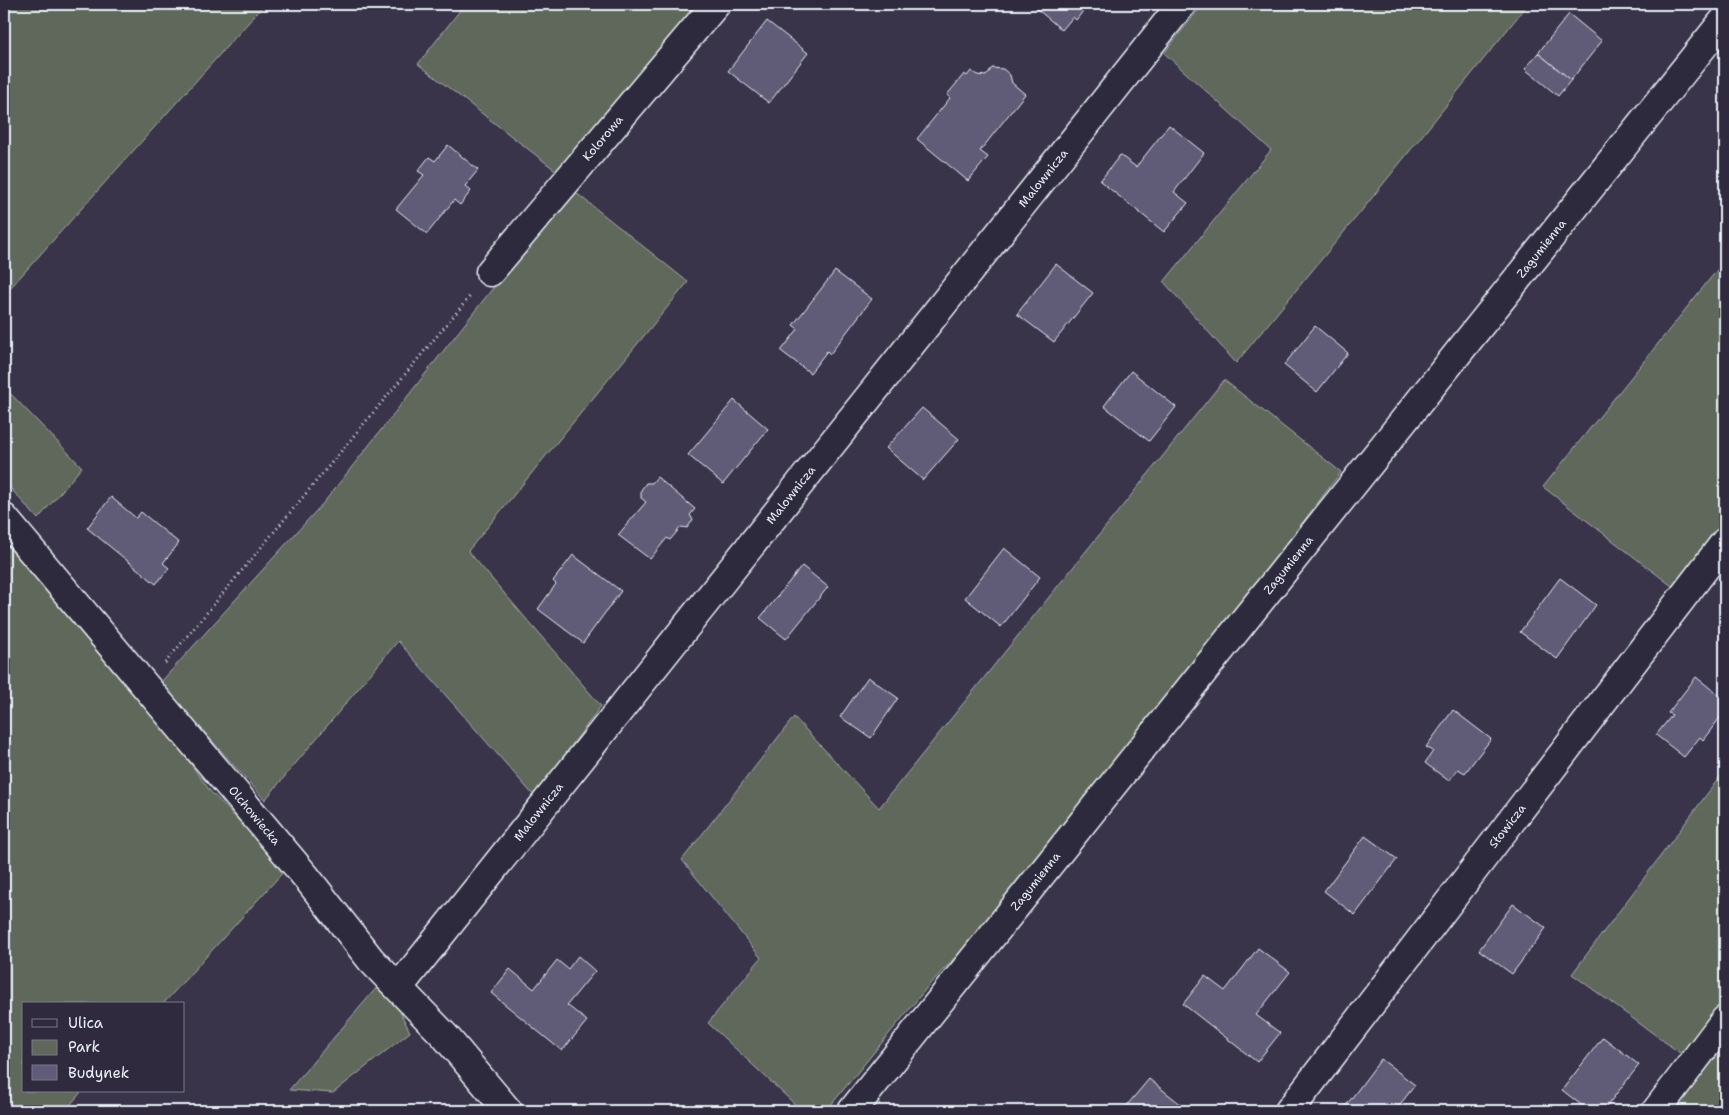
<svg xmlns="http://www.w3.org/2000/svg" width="1729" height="1115" viewBox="0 0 1729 1115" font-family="'Shantell Sans',sans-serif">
  <rect width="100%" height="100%" fill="#393449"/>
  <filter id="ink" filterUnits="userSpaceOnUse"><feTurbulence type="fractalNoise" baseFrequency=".02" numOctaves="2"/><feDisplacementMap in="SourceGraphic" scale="10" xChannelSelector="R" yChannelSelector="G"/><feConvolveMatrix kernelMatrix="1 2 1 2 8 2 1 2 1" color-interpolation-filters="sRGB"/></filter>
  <g filter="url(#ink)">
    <g fill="#60685b" stroke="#a4acaa">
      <polygon points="4,4 265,4 4,295"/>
      <polygon points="465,4 696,4 559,173 418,64"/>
      <polygon points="1203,4 1528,4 1363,209 1236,363 1164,282 1271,150 1164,53"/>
      <polygon points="575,192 688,282 468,551 601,706 534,796 398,641 265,800 160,683 325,501 504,274"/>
      <polygon points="1725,260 1725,520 1677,590 1543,487"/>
      <polygon points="1224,380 1341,472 1266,571 980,931 929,985 826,1111 802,1111 708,1023 761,958 682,860 794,717 879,808"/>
      <polygon points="4,387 82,467 38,519 4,481"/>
      <polygon points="4,538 144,698 210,791 286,869 163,1004 24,1004 24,1091 82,1091 65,1111 4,1111"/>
      <polygon points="1725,770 1725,1003 1684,1056 1572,974"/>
      <polygon points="384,979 410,1032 333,1093 289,1090"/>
      <polygon points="1725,1044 1725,1111 1674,1111"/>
    </g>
    <g fill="#605b78" stroke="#e8f1f8">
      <polygon points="1031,4 1098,4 1093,10 1087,6 1076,20 1073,17 1062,30"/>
      <polygon points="1569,14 1602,41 1571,80 1538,53"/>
      <polygon points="767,21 808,53 769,103 728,71"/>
      <polygon points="1538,53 1571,80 1558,96 1525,69"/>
      <polygon points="992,68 1003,69 1010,75 1012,83 1025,94 980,151 988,157 968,181 917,139 950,98 947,95 964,74 967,76 971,71 977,75 986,76"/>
      <polygon points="1169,125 1204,153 1174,192 1188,203 1164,232 1100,181 1120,155 1136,167"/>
      <polygon points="448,145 478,170 465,186 471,191 460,205 454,200 427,234 396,209 424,175 418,171 429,157 435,161"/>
      <polygon points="1056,264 1093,293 1054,342 1017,314"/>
      <polygon points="835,271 872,299 830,354 827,351 810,373 781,351 798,329 793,325"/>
      <polygon points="1315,326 1348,353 1317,392 1284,365"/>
      <polygon points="1131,371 1176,407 1149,441 1104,406"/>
      <polygon points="734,400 768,429 723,484 688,455"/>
      <polygon points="922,408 959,439 923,480 886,448"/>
      <polygon points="657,477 695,509 690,515 693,520 687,528 681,527 670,540 667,538 650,559 618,535 646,502 641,498 641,490 646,483 652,483"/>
      <polygon points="111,497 136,518 141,512 179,543 163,563 169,568 156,584 87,528"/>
      <polygon points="1004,548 1040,577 1001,627 965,598"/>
      <polygon points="573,555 621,591 583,643 538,609 556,584 553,581"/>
      <polygon points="802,566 828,587 786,639 760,618"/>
      <polygon points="1560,578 1596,605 1557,659 1520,632"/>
      <polygon points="868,677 898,698 871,738 840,717"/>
      <polygon points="1696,677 1725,700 1725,711 1703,740 1700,737 1684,757 1656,735 1672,715 1668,713"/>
      <polygon points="1453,710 1491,739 1465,773 1458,769 1449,781 1425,763 1433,751 1426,747"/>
      <polygon points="1365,836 1397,859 1355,915 1324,891"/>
      <polygon points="1513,904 1546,928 1512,974 1479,950"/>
      <polygon points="1258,948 1290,972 1256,1015 1280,1033 1257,1062 1183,1004 1205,976 1225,991"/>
      <polygon points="578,956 595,971 567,1005 587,1021 562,1051 491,993 510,969 534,989 557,960 568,969"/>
      <polygon points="1603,1037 1639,1065 1603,1111 1589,1111 1562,1090"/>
      <polygon points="1381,1059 1415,1085 1395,1111 1342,1111"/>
      <polygon points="1149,1079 1188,1110 1188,1111 1122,1111"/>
    </g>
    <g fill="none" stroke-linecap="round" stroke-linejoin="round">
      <defs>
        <g id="minor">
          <path id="s1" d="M490 272 716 4"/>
          <path id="s2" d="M4 518 307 878 371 960 445 1036 508 1111"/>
          <path id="s3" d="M399 987 1182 4"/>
          <path id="s4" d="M852 1111 1725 19"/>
          <path id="s5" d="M1289 1111 1725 542"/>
          <polyline points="1656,1111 1725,1020"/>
        </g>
      </defs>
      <use href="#minor" stroke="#e8f1f8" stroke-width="31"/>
      <polyline stroke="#e8f1f8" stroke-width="3" stroke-dasharray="1 4" stroke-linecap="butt" points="165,663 471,295"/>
      <use href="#minor" stroke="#2f2a3d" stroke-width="28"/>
    </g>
  </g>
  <g text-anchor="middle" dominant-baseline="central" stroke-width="4" stroke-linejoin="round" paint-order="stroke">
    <g font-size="12" fill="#e8f1f8" stroke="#2f2a3d">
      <text stroke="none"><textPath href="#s1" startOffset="175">Kolorowa</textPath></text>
      <text stroke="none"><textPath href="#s3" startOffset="1034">Malownicza</textPath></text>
      <text stroke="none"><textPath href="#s4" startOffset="1104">Zagumienna</textPath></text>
      <text stroke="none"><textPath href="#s3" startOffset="629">Malownicza</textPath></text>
      <text stroke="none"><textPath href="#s4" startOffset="699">Zagumienna</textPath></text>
      <text stroke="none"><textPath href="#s3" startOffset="224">Malownicza</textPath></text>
      <text stroke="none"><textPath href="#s2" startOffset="389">Olchowiecka</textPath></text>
      <text stroke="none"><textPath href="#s5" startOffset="359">Słowicza</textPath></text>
      <text stroke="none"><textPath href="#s4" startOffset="294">Zagumienna</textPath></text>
    </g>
  </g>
  <rect width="1729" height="1115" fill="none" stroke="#2f2a3d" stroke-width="20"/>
  <rect x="10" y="10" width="1709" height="1095" fill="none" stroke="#e8f1f8" stroke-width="2" filter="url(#ink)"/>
  <rect x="22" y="1002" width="162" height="90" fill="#2f2a3d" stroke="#797a88"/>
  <rect x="32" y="1019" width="25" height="8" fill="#2f2a3d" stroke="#797a88"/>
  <text x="68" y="1028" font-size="15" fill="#e8f1f8">Ulica</text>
  <rect x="32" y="1040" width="25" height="15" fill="#60685b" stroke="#797a88"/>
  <text x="68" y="1052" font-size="15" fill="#e8f1f8">Park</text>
  <rect x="32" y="1065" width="25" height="15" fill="#605b78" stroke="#797a88"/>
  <text x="68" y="1078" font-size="15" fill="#e8f1f8">Budynek</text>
</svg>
